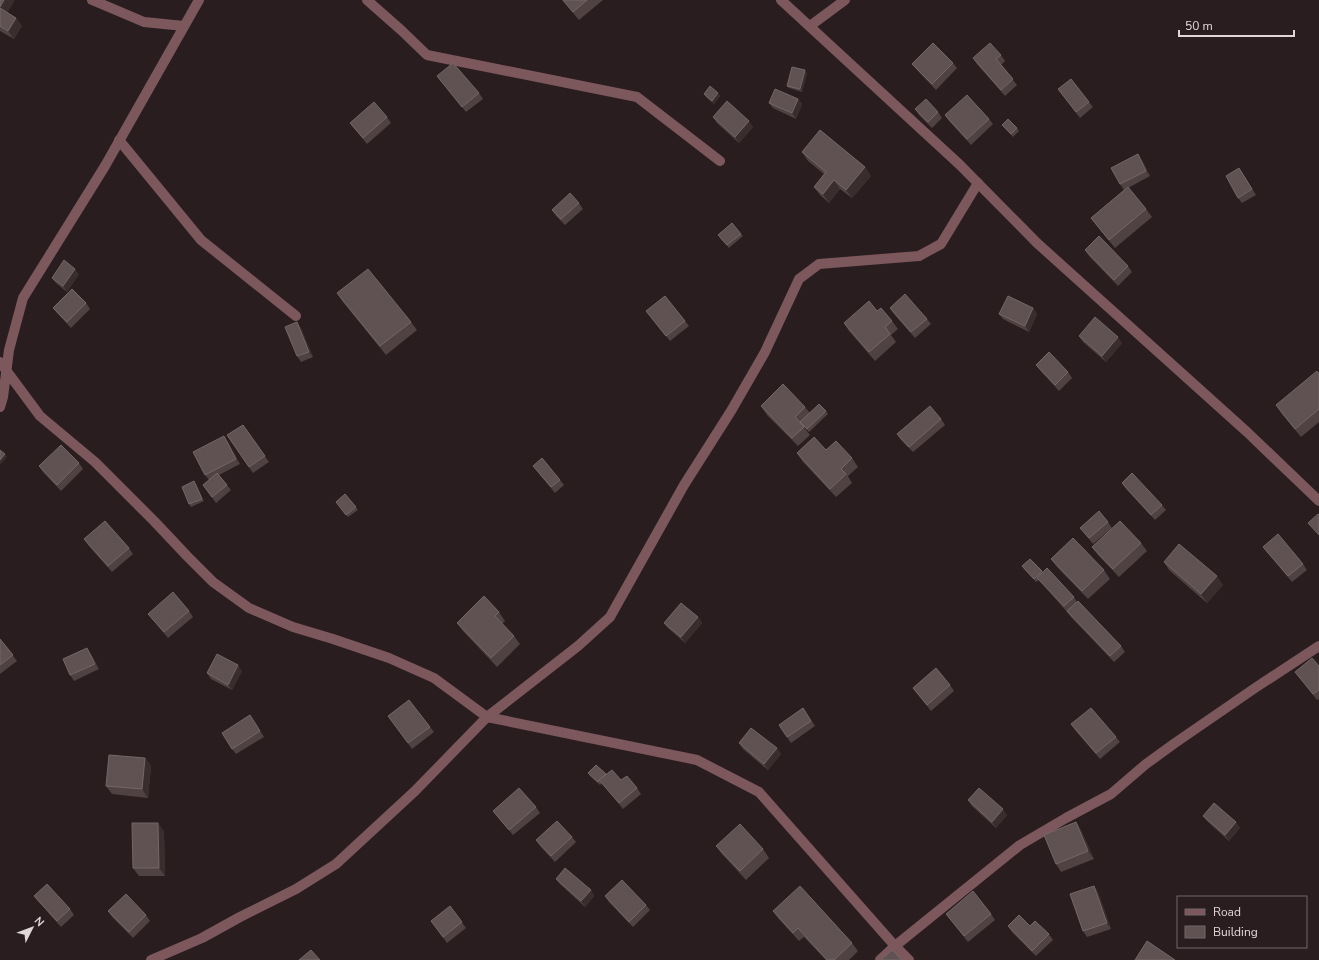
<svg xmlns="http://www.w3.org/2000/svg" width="1319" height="960" viewBox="0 0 1319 960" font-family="'Nunito Sans',sans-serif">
  <rect width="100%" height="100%" fill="#2a1d1f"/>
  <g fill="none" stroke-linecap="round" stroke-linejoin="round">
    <g stroke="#7c585d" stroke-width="10">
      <polyline points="92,0 144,22 184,26"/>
      <polyline points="367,0 401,30 427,55 637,97 720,161"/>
      <polyline points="781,0 960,165 1037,243 1247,432 1319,501"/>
      <polyline points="810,26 845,0"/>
      <polyline points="119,140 201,240 296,316"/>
      <polyline points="0,362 40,416 95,462 154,521 187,556 213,582 249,608 293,627 333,639 389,658 434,678 487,717 697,760 759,792 895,946 909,960"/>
      <polyline points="0,407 3,397 9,350 23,298 105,166 199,0"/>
      <polyline points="151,960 202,938 240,917 296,889 336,864 415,791 487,717 578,646 610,617 684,485 731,411 765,352 799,279 819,264 919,256 941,244 978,183"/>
      <polyline points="880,960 895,946 1020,845 1066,818 1111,794 1146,764 1175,743 1255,688 1319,646"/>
    </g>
  </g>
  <g fill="#504243">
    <polygon points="0,0 8,13 16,18 22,26 14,39 0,31"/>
    <polygon points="562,0 603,0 579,20"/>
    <polygon points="1001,55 1005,61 1001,65 1017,85 1005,96 977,64 973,58"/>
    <polygon points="953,63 957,68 936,90 916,69 912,64"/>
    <polygon points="807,73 802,92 789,88 787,86"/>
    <polygon points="437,76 479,93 483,99 466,112"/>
    <polygon points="1058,89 1089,102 1093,107 1080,118"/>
    <polygon points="718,93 720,96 714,104 706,97 704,94"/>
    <polygon points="798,99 802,104 796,119 773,108 769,103"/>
    <polygon points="915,109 938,112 942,118 932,128 919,115"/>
    <polygon points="945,115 989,119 993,124 971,145 949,121"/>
    <polygon points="387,117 391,123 367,144 350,123"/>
    <polygon points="713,117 753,127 739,143 717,123"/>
    <polygon points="1002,125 1017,128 1019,131 1013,137"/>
    <polygon points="802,152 865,167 871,176 852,198 840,189 829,203 820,195 814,187 824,174 808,161"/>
    <polygon points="1142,160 1150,176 1128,188 1146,209 1152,217 1115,248 1097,226 1091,218 1124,190 1120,184"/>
    <polygon points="1239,168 1256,195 1242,203 1238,198"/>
    <polygon points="579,203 583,209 565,225 556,216 552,210"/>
    <polygon points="741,234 743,236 729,248 720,238"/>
    <polygon points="1085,250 1128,266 1132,272 1118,286 1089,256"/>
    <polygon points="79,274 67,292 56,283 52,278"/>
    <polygon points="337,293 411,322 417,330 386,355 343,302"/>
    <polygon points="86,303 90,309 71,328 57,313 53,308"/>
    <polygon points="890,308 927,319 931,324 915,338 894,314"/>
    <polygon points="1033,308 1037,314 1029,332 1003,319 999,314"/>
    <polygon points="646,311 685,321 689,326 670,341"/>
    <polygon points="877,311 892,321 898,329 891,335 896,342 875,361 849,331 844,323"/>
    <polygon points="301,328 313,357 301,362 297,356"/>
    <polygon points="1079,336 1122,343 1106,362 1083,342"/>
    <polygon points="1036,365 1068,372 1072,378 1059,391 1040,370"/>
    <polygon points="1319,374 1319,422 1301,437 1282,414 1276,405"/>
    <polygon points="761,406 805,407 810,413 826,411 828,414 809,432 802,425 810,435 798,446 767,415"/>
    <polygon points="941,419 945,425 913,452 901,440 897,434"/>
    <polygon points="243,425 269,462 253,473 227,435"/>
    <polygon points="228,442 240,464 219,475 231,490 216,503 203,485 209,480 205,475"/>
    <polygon points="826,450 852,458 858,467 848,476 852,483 836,497 803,462 797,453"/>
    <polygon points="79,463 83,469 61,491 43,472 39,466"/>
    <polygon points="533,466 560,480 564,485 555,493"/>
    <polygon points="1122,483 1162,505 1166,510 1155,520 1126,489"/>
    <polygon points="196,484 204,501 191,507 189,504"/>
    <polygon points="345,494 358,510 348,517 336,502"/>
    <polygon points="1108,522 1112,528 1093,544 1080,528"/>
    <polygon points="84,539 129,548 133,554 112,572 88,545"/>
    <polygon points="1141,543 1147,551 1119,577 1098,555 1092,547"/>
    <polygon points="1263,547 1303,564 1307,570 1292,582 1267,552"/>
    <polygon points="1030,559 1043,572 1074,597 1077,602 1121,646 1125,652 1114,662 1071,617 1067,612 1039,580 1036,582 1024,569 1022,566"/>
    <polygon points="1051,559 1104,570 1110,579 1088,599 1057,567"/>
    <polygon points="1164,562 1223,585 1207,603 1169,570"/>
    <polygon points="189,611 193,617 168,638 148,614"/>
    <polygon points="499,612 505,621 502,624 514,636 520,644 497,667 463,631 457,623"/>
    <polygon points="698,617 702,623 685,643 668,628 664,623"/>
    <polygon points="0,639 17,661 0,674"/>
    <polygon points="91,654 99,669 74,681 70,675"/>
    <polygon points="1319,666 1319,699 1317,700 1295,672"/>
    <polygon points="242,671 232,690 211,679 207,673"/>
    <polygon points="950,685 954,691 931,711 913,688"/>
    <polygon points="803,708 815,726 791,743 779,725"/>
    <polygon points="388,716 430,727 434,732 412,749"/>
    <polygon points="254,721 264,737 236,754 232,749"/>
    <polygon points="1071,724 1116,737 1120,742 1100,759 1075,730"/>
    <polygon points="739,743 777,748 781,754 768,770 743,749"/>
    <polygon points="145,758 151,766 148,798 112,794 106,786"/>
    <polygon points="588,773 606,775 621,780 637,788 641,794 623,809 602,783 600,785 590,776"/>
    <polygon points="968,800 1007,815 996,828 972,806"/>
    <polygon points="536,807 540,813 513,835 493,811"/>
    <polygon points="1203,816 1236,822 1240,828 1229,841 1207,821"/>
    <polygon points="1076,822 1081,830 1094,859 1061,872 1056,864"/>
    <polygon points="164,831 165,876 139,876 133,868"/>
    <polygon points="572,837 576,842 555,862 540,846 536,840"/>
    <polygon points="716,846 763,849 769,858 746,880 722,854"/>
    <polygon points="556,879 591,890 594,896 585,907 560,884"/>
    <polygon points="1094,886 1098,892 1111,929 1087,937 1083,931"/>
    <polygon points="34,896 70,909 74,915 61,927 38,901"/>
    <polygon points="605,896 646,905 650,910 633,927 609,902"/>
    <polygon points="450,906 466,928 447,943 431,921"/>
    <polygon points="108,911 146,915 150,921 133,938 112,917"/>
    <polygon points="773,911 852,943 858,951 849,960 826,960 804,937 799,941 779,919"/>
    <polygon points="946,914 991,914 995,920 968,942"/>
    <polygon points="1008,926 1030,926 1049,934 1053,940 1036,956 1012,932"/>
  </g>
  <g fill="#3a2d2e">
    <polygon points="4,0 15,0 5,17 0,9 0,7"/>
    <polygon points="16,18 22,26 14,39 8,31"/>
    <polygon points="805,70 807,73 802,92 800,89"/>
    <polygon points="718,93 720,96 714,104 712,101"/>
    <polygon points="798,99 802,104 796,119 792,113"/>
    <polygon points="749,121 753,127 739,143 735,137"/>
    <polygon points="1138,154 1142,160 1150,176 1146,171"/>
    <polygon points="865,167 871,176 852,198 846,190"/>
    <polygon points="834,180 840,189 829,203 823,194"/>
    <polygon points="75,269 79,274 67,292 63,286"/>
    <polygon points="1033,308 1037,314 1029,332 1025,326"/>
    <polygon points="297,322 301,328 313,357 309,352"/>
    <polygon points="1118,337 1122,343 1106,362 1102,356"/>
    <polygon points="224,436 228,442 240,464 236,459"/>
    <polygon points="5,454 7,457 0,465 0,460"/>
    <polygon points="194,481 196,484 204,501 202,499"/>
    <polygon points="1217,576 1223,585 1207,603 1201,594"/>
    <polygon points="698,617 702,623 685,643 681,637"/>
    <polygon points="87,648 91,654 99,669 95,664"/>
    <polygon points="238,665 242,671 232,690 228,685"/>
    <polygon points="777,748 781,754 768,770 764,764"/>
    <polygon points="145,758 151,766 148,798 142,789"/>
    <polygon points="1003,809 1007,815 996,828 992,822"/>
    <polygon points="1076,822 1081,830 1094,859 1088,851"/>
    <polygon points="1236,822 1240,828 1229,841 1225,835"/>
    <polygon points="158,823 164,831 165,876 159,868"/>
    <polygon points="1094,886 1098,892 1111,929 1107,923"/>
    <polygon points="591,890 594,896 585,907 581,901"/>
  </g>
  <g fill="#605253" stroke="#746768">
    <polygon points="0,0 4,0 0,7"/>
    <polygon points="563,0 587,0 573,12"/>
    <polygon points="0,8 16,18 8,31 0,26"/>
    <polygon points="933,43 953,63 932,84 912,64"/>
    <polygon points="990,43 1001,55 996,59 1013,79 1001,90 973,58"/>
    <polygon points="453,63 479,93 462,107 437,76"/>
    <polygon points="792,67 805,70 800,89 787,86"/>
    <polygon points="1071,79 1089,102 1076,112 1058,89"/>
    <polygon points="710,86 718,93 712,101 704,94"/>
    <polygon points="775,89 798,99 792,113 769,103"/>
    <polygon points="967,95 989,119 967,139 945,115"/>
    <polygon points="926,99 938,112 928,122 915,109"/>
    <polygon points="727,101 749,121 735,137 713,117"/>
    <polygon points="374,102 387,117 363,138 350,123"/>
    <polygon points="1008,119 1017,128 1011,134 1002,125"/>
    <polygon points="820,130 865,167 846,190 834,180 823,194 814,187 826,172 802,152"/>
    <polygon points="1138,154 1146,171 1120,184 1111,168"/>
    <polygon points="1239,168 1252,189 1238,198 1226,176"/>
    <polygon points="1128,187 1146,209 1109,240 1091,218"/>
    <polygon points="570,193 579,203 561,219 552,210"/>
    <polygon points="732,223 741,234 727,245 718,235"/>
    <polygon points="1099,236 1128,266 1114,280 1085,250"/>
    <polygon points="64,260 75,269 63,286 52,278"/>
    <polygon points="368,269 411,322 380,346 337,293"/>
    <polygon points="72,289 86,303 67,322 53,308"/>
    <polygon points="905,294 927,319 911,332 890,308"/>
    <polygon points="665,296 685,321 666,336 646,311"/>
    <polygon points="1008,296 1033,308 1025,326 999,314"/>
    <polygon points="869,301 877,311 881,308 892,321 885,327 890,334 869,352 844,323"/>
    <polygon points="1095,317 1118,337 1102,356 1079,336"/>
    <polygon points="297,322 309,352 297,356 285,327"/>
    <polygon points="1049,352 1068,372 1055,385 1036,365"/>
    <polygon points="1317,371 1319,374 1319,409 1295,429 1276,405"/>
    <polygon points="783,384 805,407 795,417 804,427 792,438 761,406"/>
    <polygon points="819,404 826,411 807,429 800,422"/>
    <polygon points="930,406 941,419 909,447 897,434"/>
    <polygon points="243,425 265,456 249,467 227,435"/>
    <polygon points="224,436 236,459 205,475 193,452"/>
    <polygon points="814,437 826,450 836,441 852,458 841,469 846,474 830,489 797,453"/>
    <polygon points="61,445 79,463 57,485 39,466"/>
    <polygon points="0,450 5,454 0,460"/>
    <polygon points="542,458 560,480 551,487 533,466"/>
    <polygon points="217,473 227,485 212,497 203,485"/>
    <polygon points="1132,473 1162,505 1151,515 1122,483"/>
    <polygon points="194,481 202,499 189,504 182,487"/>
    <polygon points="345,494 356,507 346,515 336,502"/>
    <polygon points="1099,511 1108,522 1089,538 1080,528"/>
    <polygon points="1318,514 1319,515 1319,535 1308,523"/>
    <polygon points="105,521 129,548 108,566 84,539"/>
    <polygon points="1120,521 1141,543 1113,569 1092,547"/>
    <polygon points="1278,534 1303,564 1288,576 1263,547"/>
    <polygon points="1073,538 1104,570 1082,591 1051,559"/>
    <polygon points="1179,544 1217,576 1201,594 1164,562"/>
    <polygon points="1030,559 1042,571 1034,579 1022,566"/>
    <polygon points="1047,568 1074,597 1064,606 1037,578"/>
    <polygon points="173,592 189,611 164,632 148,614"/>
    <polygon points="484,596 499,612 495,616 514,636 491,658 457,623"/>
    <polygon points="1078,601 1121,646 1110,656 1067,611"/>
    <polygon points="681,603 698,617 681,637 664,623"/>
    <polygon points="0,639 13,655 0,665"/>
    <polygon points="87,648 95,664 70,675 63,659"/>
    <polygon points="217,654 238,665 228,685 207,673"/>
    <polygon points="1312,658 1319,666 1319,690 1313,694 1295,672"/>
    <polygon points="936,668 950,685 927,705 913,688"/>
    <polygon points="409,700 430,727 408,743 388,716"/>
    <polygon points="803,708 811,721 787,737 779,725"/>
    <polygon points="1091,708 1116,737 1096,753 1071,724"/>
    <polygon points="250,715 260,731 232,749 222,733"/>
    <polygon points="751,728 777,748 764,764 739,743"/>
    <polygon points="109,755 145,758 142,789 106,786"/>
    <polygon points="596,765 606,774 599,780 598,782 588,773"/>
    <polygon points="612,770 621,780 627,776 637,788 619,803 599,780"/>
    <polygon points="519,788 536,807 509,830 493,811"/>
    <polygon points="979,788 1003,809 992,822 968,800"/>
    <polygon points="1214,803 1236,822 1225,835 1203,816"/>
    <polygon points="557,821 572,837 551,856 536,840"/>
    <polygon points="1076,822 1088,851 1056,864 1044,835"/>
    <polygon points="132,823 158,823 159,868 133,868"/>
    <polygon points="740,824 763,849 740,871 716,846"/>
    <polygon points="565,868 591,890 581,901 556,879"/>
    <polygon points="622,880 646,905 629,922 605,896"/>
    <polygon points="47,884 70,909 57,921 34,896"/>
    <polygon points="800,886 852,943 834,960 827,960 798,928 793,933 773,911"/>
    <polygon points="1094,886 1107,923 1083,931 1070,894"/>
    <polygon points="973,891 991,914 964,936 946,914"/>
    <polygon points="126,894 146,915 129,932 108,911"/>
    <polygon points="450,906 462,922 443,937 431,921"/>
    <polygon points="1019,915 1030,926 1035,921 1049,934 1032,951 1008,926"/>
    <polygon points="1147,941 1175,960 1135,960"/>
    <polygon points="311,950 320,960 299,960"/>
    <polygon points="892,950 902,960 881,960"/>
  </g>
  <rect x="1177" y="896" width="130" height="52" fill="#2a1d1f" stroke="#736769"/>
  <rect x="1185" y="909" width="20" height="6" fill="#7c585d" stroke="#736769"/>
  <text x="1213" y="916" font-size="12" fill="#e1d7d8">Road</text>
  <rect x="1185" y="926" width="20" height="12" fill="#605253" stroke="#736769"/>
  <text x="1213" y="936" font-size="12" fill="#e1d7d8">Building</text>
  <g transform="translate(32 928) rotate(48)" stroke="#2a1d1f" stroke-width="3" paint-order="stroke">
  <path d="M0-3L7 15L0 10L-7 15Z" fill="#e1d7d8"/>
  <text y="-6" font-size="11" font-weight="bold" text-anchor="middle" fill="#e1d7d8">N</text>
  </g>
  <path d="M1179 30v6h115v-6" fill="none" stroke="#e1d7d8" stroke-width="2"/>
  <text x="1185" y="30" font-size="12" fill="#e1d7d8" stroke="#2a1d1f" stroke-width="3" paint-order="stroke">50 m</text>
</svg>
